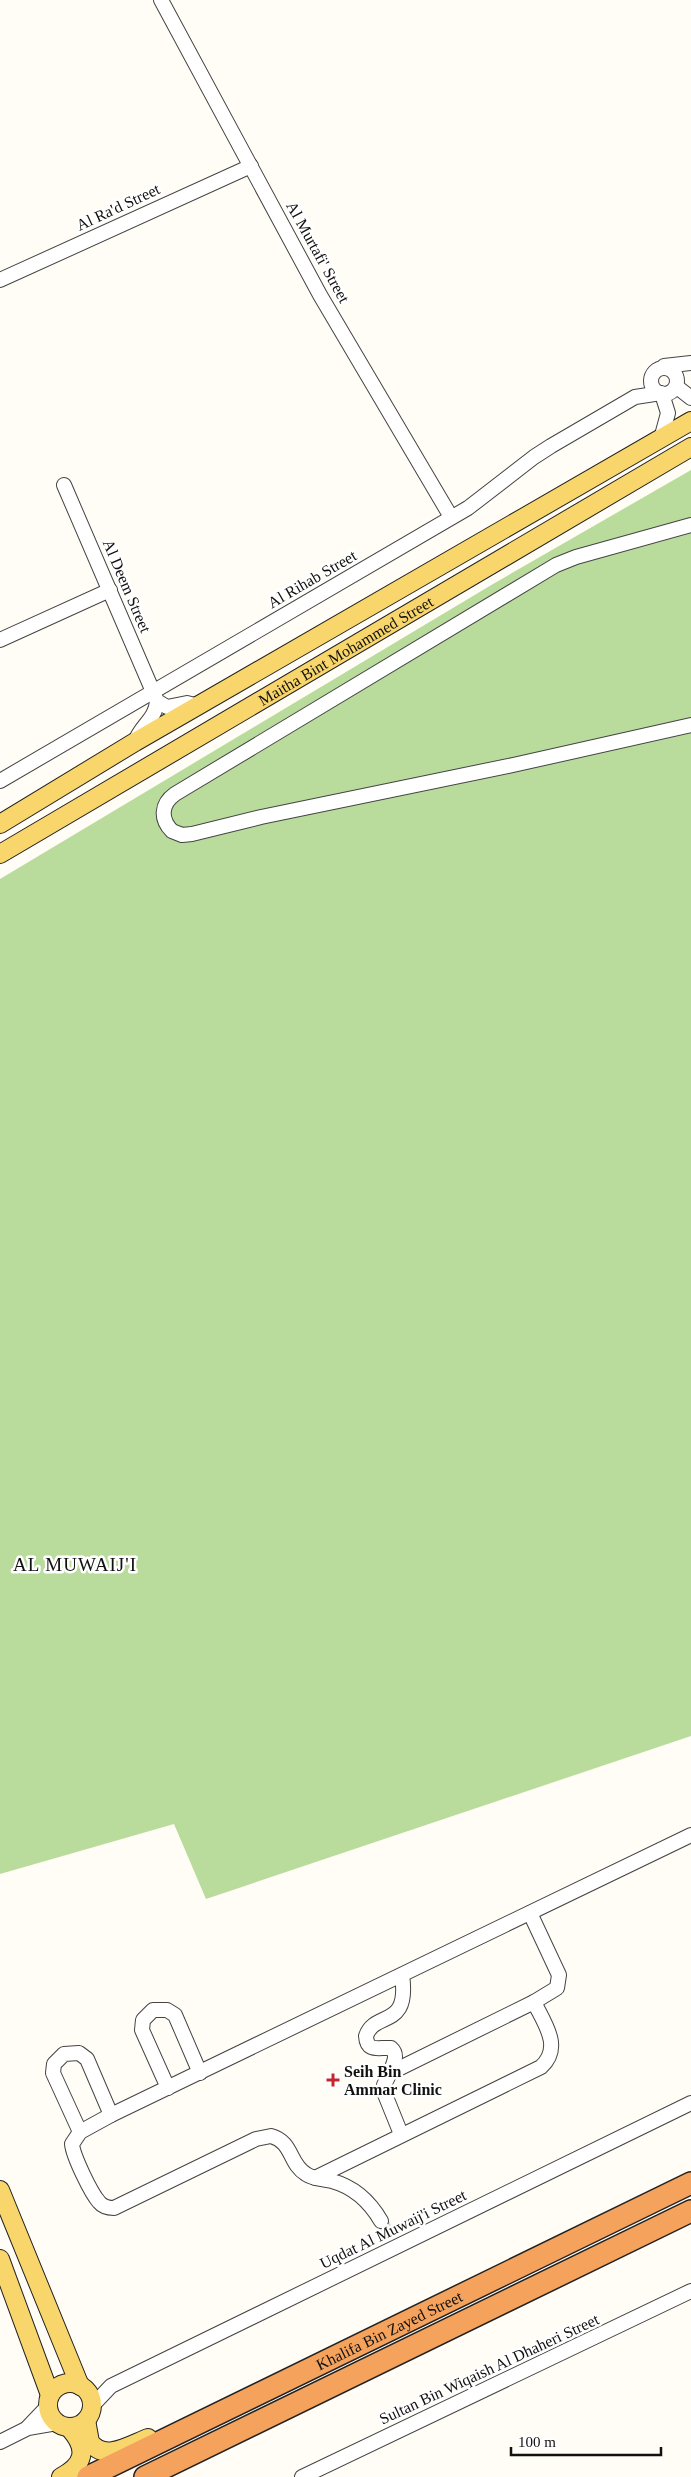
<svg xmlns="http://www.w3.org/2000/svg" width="691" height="2477" viewBox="0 0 691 2477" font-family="Georgia,serif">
  <rect width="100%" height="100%" fill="#fffdf5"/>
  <polygon fill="#b9dc9c" points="691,470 691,1736 206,1899 174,1824 0,1874 0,879 493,584"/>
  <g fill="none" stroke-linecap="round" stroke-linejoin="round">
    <polyline stroke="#dbdad3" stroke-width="14" stroke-dasharray="14 7" stroke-linecap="butt" points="381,2221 389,2237"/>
    <defs>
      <g id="minor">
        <polyline points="161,0 320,295 451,517"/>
        <polyline points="0,280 251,166"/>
        <polyline points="664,366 691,363"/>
        <circle cx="664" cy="381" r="13"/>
        <polyline points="677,387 691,398"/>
        <polyline points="661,439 668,413 662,394"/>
        <polyline points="64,485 157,701 167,707 187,703 199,706"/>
        <path d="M691 525 576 557 556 565 175 794C161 804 160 819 172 831L182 835 192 834 261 817 513 765 691 725"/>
        <polyline points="0,640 110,590"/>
        <path d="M135 742C140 726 156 719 157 701"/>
        <polyline points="0,781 468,508 534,457 551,446 635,397 661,393"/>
        <path d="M390 2073C393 2064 399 2055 391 2048 379 2047 367 2053 366 2036 375 2010 410 2030 402 1975"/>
        <polyline points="168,2088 142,2030 143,2020 153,2010 167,2010 175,2015 200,2073"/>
        <polyline points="80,2132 53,2073 54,2064 64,2054 79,2053 87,2059 111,2115"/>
        <polyline points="401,2134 384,2092 384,2085 390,2073 534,2002 557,1988 559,1975 530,1913"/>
        <path d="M315 2178 541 2067C563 2047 544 2023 534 2002"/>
        <path d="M381 2221C370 2202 354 2187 332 2181 323 2179 313 2179 306 2174 289 2164 293 2142 271 2136L256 2139 114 2208C108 2208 103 2207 99 2202 91 2193 73 2156 72 2144L80 2132 111 2115 691 1835"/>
        <polyline points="92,2406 111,2386 691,2103"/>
        <polyline points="28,2427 48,2406"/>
        <polyline points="0,2442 28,2428 57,2423"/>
        <polyline points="302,2477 691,2291"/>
      </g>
      <g id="major">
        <polyline points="0,824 135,742 691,421"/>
        <path id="s1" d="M0 854 691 447"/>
        <polyline points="0,2190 80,2386"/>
        <polyline points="0,2259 50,2395"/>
        <circle cx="70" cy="2405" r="22"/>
        <path d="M86 2420 90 2442C104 2462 130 2445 148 2438"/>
        <path d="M61 2477C84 2465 88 2450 71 2430"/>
      </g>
      <g id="highway">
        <path id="s2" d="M88 2477 691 2183"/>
        <polyline points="145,2477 691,2211"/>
      </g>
    </defs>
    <use href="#minor" stroke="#444" stroke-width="16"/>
    <use href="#major" stroke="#222" stroke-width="20"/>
    <use href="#highway" stroke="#222" stroke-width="24"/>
    <use href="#minor" stroke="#fff" stroke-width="14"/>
    <use href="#major" stroke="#f9d66b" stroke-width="18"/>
    <use href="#highway" stroke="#f5a25d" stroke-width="21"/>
  </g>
  <path fill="#c4262e" stroke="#fff" stroke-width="2" d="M330.5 2072.5h5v5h5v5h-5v5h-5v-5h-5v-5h5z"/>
  <g text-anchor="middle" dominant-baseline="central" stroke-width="5" stroke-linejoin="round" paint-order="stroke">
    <g font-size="16" fill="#111" stroke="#fff">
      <text transform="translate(118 207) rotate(-25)">Al Ra'd Street</text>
      <text transform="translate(318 252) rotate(61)">Al Murtafi' Street</text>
      <text transform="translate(312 579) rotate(-30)">Al Rihab Street</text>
      <text transform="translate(127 586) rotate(67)">Al Deem Street</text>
      <text stroke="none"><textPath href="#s1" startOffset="401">Maitha Bint Mohammed Street</textPath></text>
      <text transform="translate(393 2229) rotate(-26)">Uqdat Al Muwaij'i Street</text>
      <text stroke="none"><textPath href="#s2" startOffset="335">Khalifa Bin Zayed Street</textPath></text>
      <text transform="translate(489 2369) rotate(-25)">Sultan Bin Wiqaish Al Dhaheri Street</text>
    </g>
    <g font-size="16" font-weight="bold" fill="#111" stroke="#fff" text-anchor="start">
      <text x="344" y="2071">Seih Bin<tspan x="344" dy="18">Ammar Clinic</tspan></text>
    </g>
    <g font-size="19" letter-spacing="1" fill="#111" stroke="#fff">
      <text x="75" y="1564">AL MUWAIJ'I</text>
    </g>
  </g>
  <path d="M511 2447v8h150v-8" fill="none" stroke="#111111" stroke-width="2.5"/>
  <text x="518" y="2447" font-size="15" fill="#111111" stroke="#ffffff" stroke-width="4" paint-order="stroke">100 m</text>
</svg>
